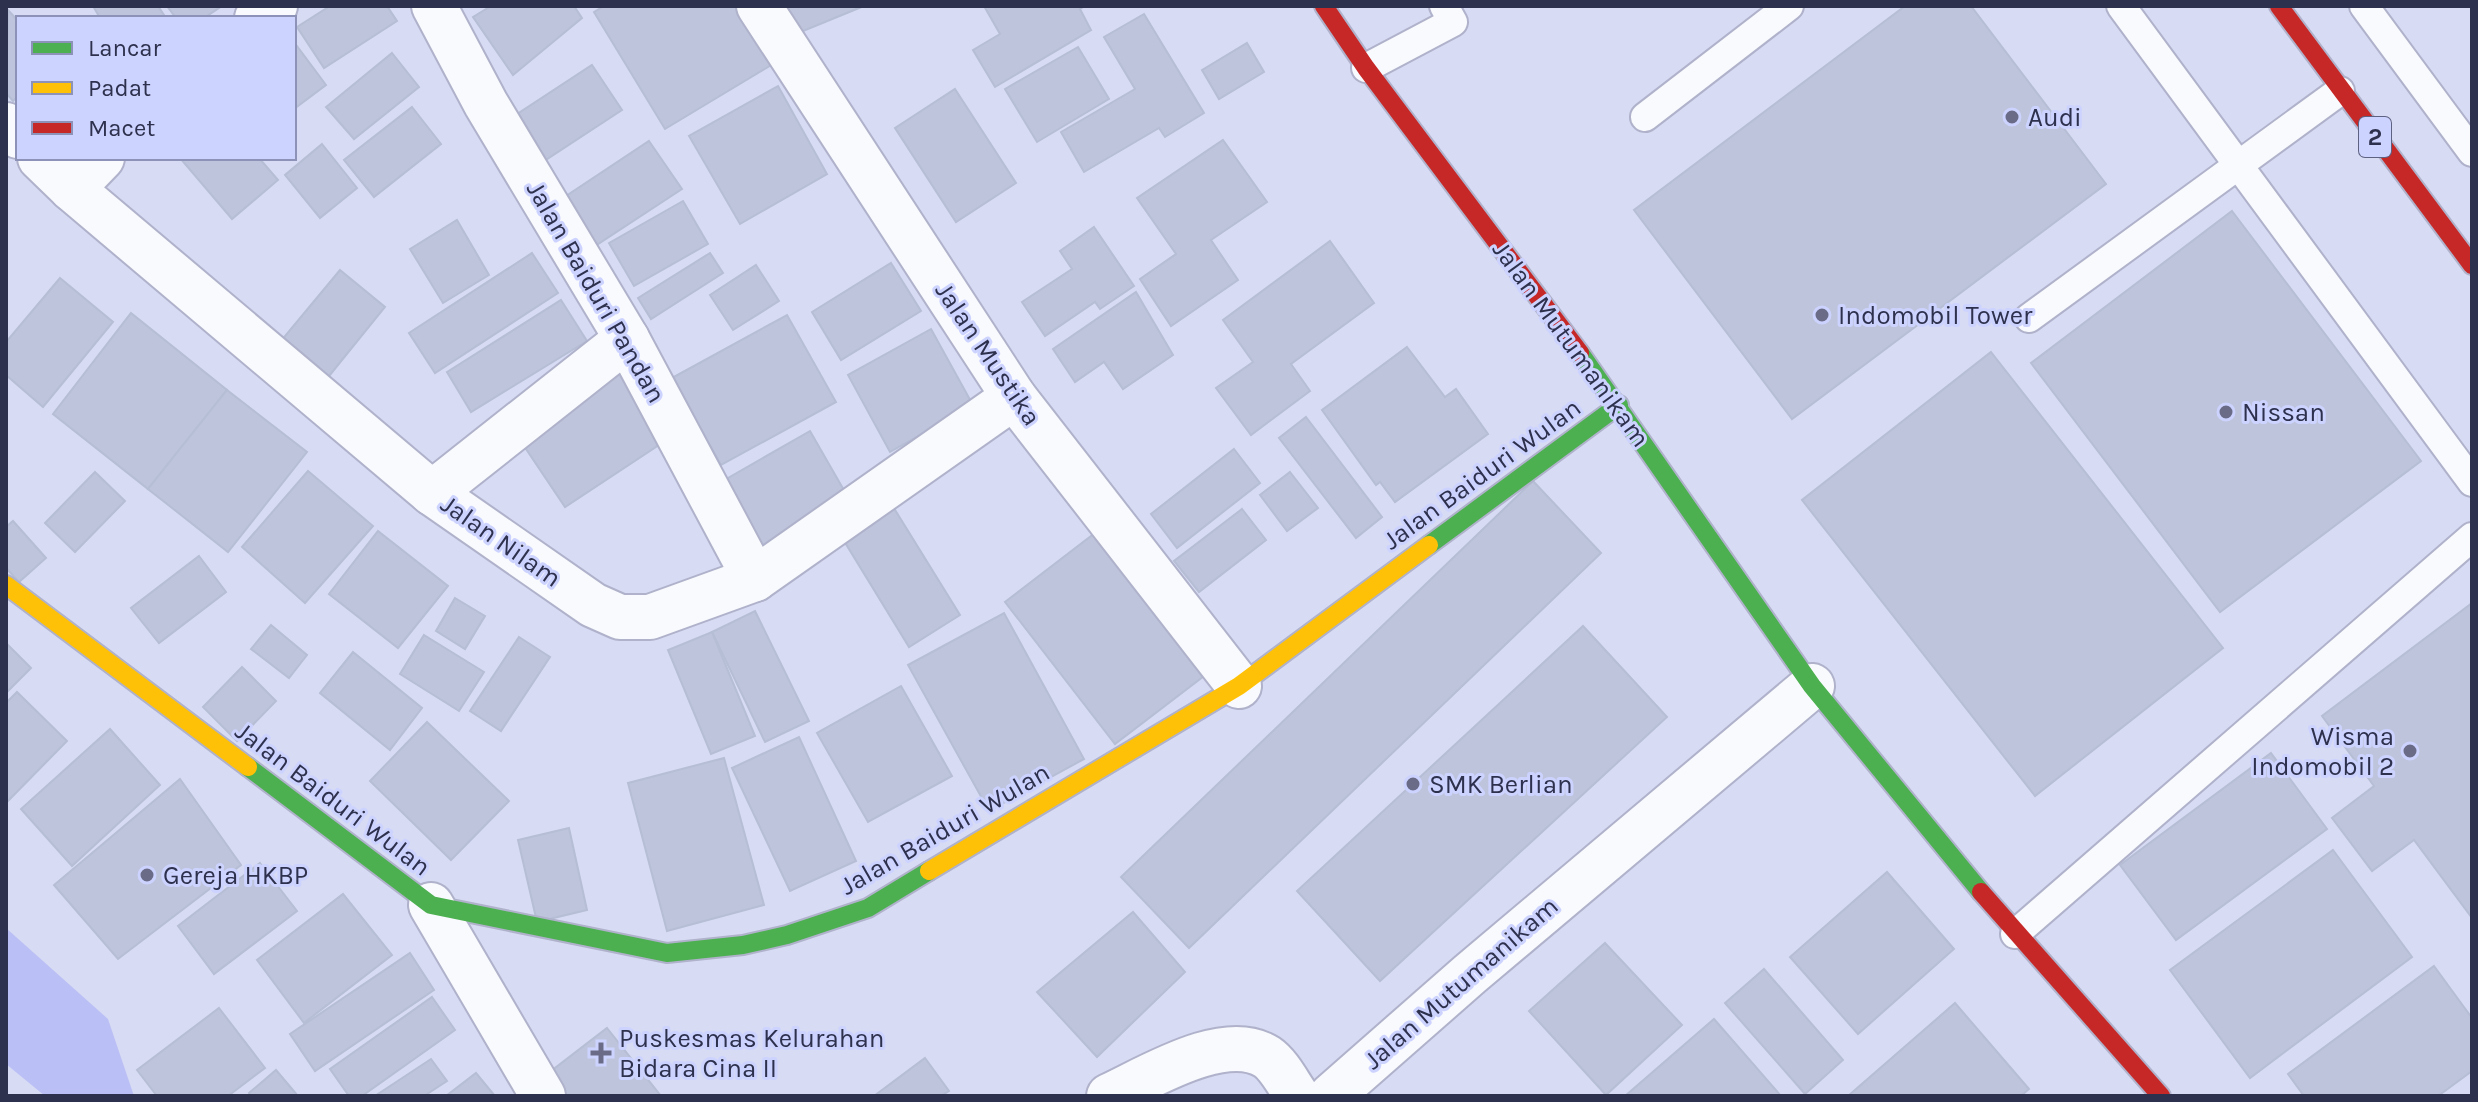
<svg xmlns="http://www.w3.org/2000/svg" width="2478" height="1102" viewBox="0 0 2478 1102" font-family="Karla,sans-serif">
  <rect width="100%" height="100%" fill="#d8dbf4"/>
  <polygon fill="#bac0f5" points="6,928 108,1019 134,1096 45,1096 6,1064"/>
  <g fill="#bdc4db" stroke="#b5bed5" stroke-width="2">
    <polygon points="93,6 158,6 166,18 100,18"/>
    <polygon points="167,6 222,6 204,18 176,18"/>
    <polygon points="330,6 387,6 397,21 324,68 297,27"/>
    <polygon points="491,6 574,6 582,18 513,75 473,17"/>
    <polygon points="604,6 738,6 773,64 665,129 594,12"/>
    <polygon points="779,6 864,6 791,36"/>
    <polygon points="984,6 1085,6 1080,9 1091,30 995,87 973,50 1000,34"/>
    <polygon points="1905,6 1971,6 2106,184 1792,419 1634,210"/>
    <polygon points="8,10 18,21 18,96 13,101 6,93"/>
    <polygon points="1144,14 1204,113 1165,137 1159,128 1084,172 1061,132 1135,89 1104,37"/>
    <polygon points="294,42 326,85 294,109"/>
    <polygon points="1247,43 1264,72 1219,99 1202,70"/>
    <polygon points="1078,47 1109,99 1037,142 1005,89"/>
    <polygon points="392,53 419,87 354,139 326,107"/>
    <polygon points="592,65 622,110 541,163 511,118"/>
    <polygon points="778,86 827,174 740,224 689,136"/>
    <polygon points="955,89 1016,183 956,222 895,128"/>
    <polygon points="412,107 441,144 374,197 344,160"/>
    <polygon points="1223,140 1267,202 1211,240 1238,280 1171,326 1140,279 1176,254 1137,198"/>
    <polygon points="649,141 682,189 595,246 563,198"/>
    <polygon points="322,144 357,188 320,218 285,175"/>
    <polygon points="180,158 259,158 278,180 232,219"/>
    <polygon points="683,201 708,244 634,286 609,243"/>
    <polygon points="2232,211 2421,461 2220,612 2031,363"/>
    <polygon points="457,220 489,275 443,303 410,249"/>
    <polygon points="1094,227 1134,286 1100,309 1095,302 1045,336 1022,302 1072,269 1060,251"/>
    <polygon points="1330,241 1374,303 1291,364 1310,391 1251,435 1216,388 1253,362 1223,320"/>
    <polygon points="532,253 558,293 435,373 409,333"/>
    <polygon points="710,253 723,273 651,319 638,298"/>
    <polygon points="891,263 921,311 841,360 812,312"/>
    <polygon points="756,265 779,301 733,330 710,295"/>
    <polygon points="340,270 385,307 321,386 275,348"/>
    <polygon points="60,278 113,322 43,407 6,375 6,342"/>
    <polygon points="1136,292 1173,355 1123,389 1104,362 1075,382 1053,349"/>
    <polygon points="561,300 587,341 471,412 447,372"/>
    <polygon points="131,313 227,390 148,489 53,414"/>
    <polygon points="787,315 836,402 721,465 672,378"/>
    <polygon points="931,329 973,405 890,452 848,375"/>
    <polygon points="1407,347 1445,397 1456,389 1488,434 1395,502 1380,482 1376,485 1322,410"/>
    <polygon points="1991,352 2223,648 2035,796 1802,500"/>
    <polygon points="618,371 665,441 565,507 518,437"/>
    <polygon points="227,390 307,452 228,552 148,489"/>
    <polygon points="1306,417 1382,517 1356,538 1279,438"/>
    <polygon points="810,431 853,506 758,560 714,486"/>
    <polygon points="1234,449 1260,483 1177,548 1151,514"/>
    <polygon points="308,471 373,526 305,603 242,547"/>
    <polygon points="95,472 125,501 75,552 45,523"/>
    <polygon points="1290,472 1318,508 1287,531 1260,495"/>
    <polygon points="1533,481 1601,553 1189,948 1121,877"/>
    <polygon points="892,505 960,615 909,647 841,536"/>
    <polygon points="1242,509 1266,540 1199,592 1174,561"/>
    <polygon points="13,521 46,558 19,582 6,568 6,527"/>
    <polygon points="378,531 448,586 398,648 329,594"/>
    <polygon points="1095,533 1204,676 1115,744 1005,602"/>
    <polygon points="199,556 226,592 159,643 131,608"/>
    <polygon points="455,598 485,616 465,649 436,631"/>
    <polygon points="2472,603 2472,918 2414,840 2372,871 2332,818 2374,786 2322,716"/>
    <polygon points="755,611 809,721 765,742 712,632"/>
    <polygon points="1004,613 1084,759 989,811 908,665"/>
    <polygon points="271,625 307,655 289,678 251,649"/>
    <polygon points="1583,626 1667,717 1380,981 1297,891"/>
    <polygon points="712,632 755,736 711,754 668,650"/>
    <polygon points="424,635 484,672 459,711 400,674"/>
    <polygon points="519,637 550,657 501,731 470,711"/>
    <polygon points="6,643 31,668 6,693"/>
    <polygon points="353,652 422,708 390,750 320,693"/>
    <polygon points="242,667 276,701 237,741 203,707"/>
    <polygon points="901,686 952,776 868,822 817,733"/>
    <polygon points="17,692 67,741 6,803 6,703"/>
    <polygon points="427,722 509,801 451,860 370,781"/>
    <polygon points="110,729 160,785 72,866 21,809"/>
    <polygon points="799,737 856,861 790,891 732,768"/>
    <polygon points="2271,753 2327,829 2176,940 2120,865"/>
    <polygon points="724,758 764,905 667,931 628,783"/>
    <polygon points="180,779 241,865 118,959 54,885"/>
    <polygon points="569,828 587,910 537,922 518,840"/>
    <polygon points="2333,850 2412,957 2250,1078 2170,970"/>
    <polygon points="260,863 297,911 214,974 178,926"/>
    <polygon points="1887,872 1954,949 1858,1034 1790,957"/>
    <polygon points="343,894 392,955 304,1023 257,960"/>
    <polygon points="1133,912 1185,972 1097,1057 1037,992"/>
    <polygon points="1605,943 1682,1025 1606,1095 1529,1011"/>
    <polygon points="410,953 434,990 315,1071 290,1034"/>
    <polygon points="2434,966 2472,1018 2472,1071 2438,1096 2304,1096 2288,1074"/>
    <polygon points="1764,969 1843,1060 1805,1094 1725,1003"/>
    <polygon points="432,997 455,1030 362,1096 349,1096 330,1069"/>
    <polygon points="1955,1003 2029,1089 2021,1096 1848,1096"/>
    <polygon points="219,1008 265,1068 228,1096 157,1096 137,1070"/>
    <polygon points="1714,1019 1781,1096 1625,1096"/>
    <polygon points="607,1028 661,1096 556,1096 542,1078"/>
    <polygon points="925,1058 949,1091 941,1096 874,1096"/>
    <polygon points="431,1059 447,1081 424,1096 375,1096"/>
    <polygon points="276,1070 298,1096 251,1096 249,1093"/>
    <polygon points="476,1073 495,1096 446,1096"/>
  </g>
  <g fill="none" stroke-linecap="round" stroke-linejoin="round">
    <defs>
      <g id="lane">
        <polyline points="2121,6 2472,482"/>
        <polyline points="2364,6 2472,152"/>
        <polyline points="1366,68 1453,22 1444,6"/>
        <polyline points="1645,117 1789,6"/>
        <polyline points="2029,318 2340,91"/>
        <polyline points="2015,934 2472,537"/>
      </g>
      <g id="street">
        <polyline points="434,6 486,104 627,339 755,579"/>
        <polyline points="759,6 1014,397 1239,686"/>
        <polyline points="257,18 275,6"/>
        <polyline points="6,125 18,136"/>
        <polyline points="40,158 72,189 432,493 593,605 620,617 650,617 755,579 1014,397"/>
        <polyline points="72,189 102,158"/>
        <polyline points="432,493 627,339"/>
        <polyline points="431,905 543,1096"/>
        <path d="M1109 1096C1148 1078 1225 1030 1267 1057 1279 1065 1289 1085 1297 1096"/>
        <polyline points="1331,1096 1470,974 1812,686"/>
      </g>
      <g id="fast">
        <polyline points="1580,353 1812,686 1981,892"/>
        <polyline points="1429,545 1619,405"/>
        <polyline points="248,767 431,905 667,953 743,945 787,935 868,908 929,871"/>
      </g>
      <g id="slow">
        <polyline points="6,585 248,767"/>
        <polyline points="929,871 1239,686 1429,545"/>
      </g>
      <g id="jam">
        <polyline points="1324,6 1366,68 1580,353"/>
        <polyline points="2279,6 2472,265"/>
        <polyline points="1981,892 2161,1096"/>
      </g>
    </defs>
    <use href="#lane" stroke="#afb2ca" stroke-width="32"/>
    <use href="#street" stroke="#afb2ca" stroke-width="48"/>
    <use href="#fast" stroke="#afb2ca" stroke-width="22"/>
    <use href="#slow" stroke="#afb2ca" stroke-width="22"/>
    <use href="#jam" stroke="#afb2ca" stroke-width="22"/>
    <use href="#lane" stroke="#f9fafd" stroke-width="28"/>
    <use href="#street" stroke="#f9fafd" stroke-width="44"/>
    <use href="#fast" stroke="#4caf50" stroke-width="18"/>
    <use href="#slow" stroke="#ffc107" stroke-width="18"/>
    <use href="#jam" stroke="#c62828" stroke-width="18"/>
  </g>
  <g fill="#6a6c87" stroke="#cdd3ff" stroke-width="3">
    <circle cx="2012" cy="117" r="8"/>
    <circle cx="1822" cy="315" r="8"/>
    <circle cx="2226" cy="412" r="8"/>
    <circle cx="2410" cy="751" r="8"/>
    <circle cx="1413" cy="784" r="8"/>
    <circle cx="147" cy="875" r="8"/>
    <path d="M597 1041h8v8h8v8h-8v8h-8v-8h-8v-8h8z"/>
  </g>
  <g text-anchor="middle" dominant-baseline="central" stroke-width="6" stroke-linejoin="round" paint-order="stroke">
    <rect fill="#cdd3ff" stroke="#5e6282" stroke-width="2" x="2359" y="117" width="32" height="40" rx="6"/>
    <g font-size="24" font-weight="bold" fill="#2e314d">
      <text x="2375" y="137">2</text>
    </g>
    <g font-size="26" fill="#2e314d" stroke="#cdd3ff" text-anchor="start">
      <text x="2028" y="117">Audi</text>
      <text x="1838" y="315">Indomobil Tower</text>
      <text x="2242" y="412">Nissan</text>
      <text x="2394" y="736" text-anchor="end">Wisma<tspan x="2394" dy="30">Indomobil 2</tspan></text>
      <text x="1429" y="784">SMK Berlian</text>
      <text x="163" y="875">Gereja HKBP</text>
      <text x="619" y="1038">Puskesmas Kelurahan<tspan x="619" dy="30">Bidara Cina II</tspan></text>
    </g>
    <g font-size="26" fill="#2e314d" stroke="#cdd3ff">
      <text transform="translate(596 292) rotate(60)">Jalan Baiduri Pandan</text>
      <text transform="translate(1571 344) rotate(54)">Jalan Mutumanikam</text>
      <text transform="translate(988 354) rotate(56)">Jalan Mustika</text>
      <text transform="translate(1482 474) rotate(-36)">Jalan Baiduri Wulan</text>
      <text transform="translate(501 541) rotate(35)">Jalan Nilam</text>
      <text transform="translate(333 799) rotate(37)">Jalan Baiduri Wulan</text>
      <text transform="translate(945 829) rotate(-30)">Jalan Baiduri Wulan</text>
      <text transform="translate(1461 983) rotate(-41)">Jalan Mutumanikam</text>
    </g>
  </g>
  <rect width="2478" height="1102" fill="none" stroke="#2e314d" stroke-width="16"/>
  <rect x="16" y="16" width="280" height="144" fill="#cdd3ff" stroke="#8d92b8" stroke-width="2"/>
  <rect x="32" y="42" width="40" height="12" fill="#4caf50" stroke="#8d92b8" stroke-width="2"/>
  <text x="88" y="56" font-size="24" fill="#2e314d">Lancar</text>
  <rect x="32" y="82" width="40" height="12" fill="#ffc107" stroke="#8d92b8" stroke-width="2"/>
  <text x="88" y="96" font-size="24" fill="#2e314d">Padat</text>
  <rect x="32" y="122" width="40" height="12" fill="#c62828" stroke="#8d92b8" stroke-width="2"/>
  <text x="88" y="136" font-size="24" fill="#2e314d">Macet</text>
</svg>
